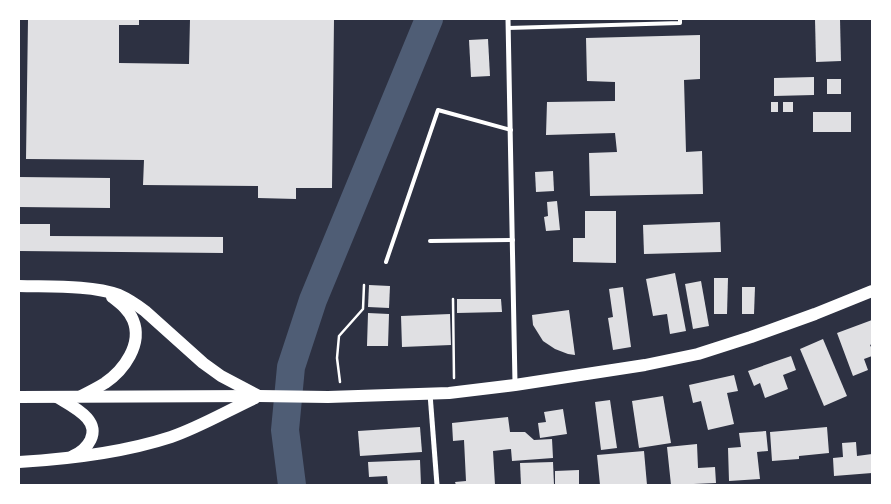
<svg xmlns="http://www.w3.org/2000/svg" width="891" height="504" viewBox="0 0 891 504" font-family="'Fira Sans Condensed',sans-serif">
  <rect width="100%" height="100%" fill="#2d3142"/>
  <g fill="none" stroke-linecap="round" stroke-linejoin="round">
    <polyline stroke="#4f5d75" stroke-width="28" points="292,485 285,430 291,367 313,300 429,19"/>
  </g>
  <g fill="#e0e0e3">
    <polygon points="28,19 139,19 139,25 119,25 119,63 189,64 190,19 334,19 332,188 296,188 296,199 258,198 258,186 143,185 144,160 26,159"/>
    <polygon points="815,19 840,19 841,61 816,62"/>
    <polygon points="700,35 700,79 684,80 686,152 702,151 703,194 590,196 589,153 617,152 615,133 546,135 547,102 615,101 615,82 587,81 586,38"/>
    <polygon points="488,39 490,76 471,77 469,40"/>
    <polygon points="814,77 814,95 774,96 774,78"/>
    <rect x="827" y="79" width="14" height="15"/>
    <rect x="771" y="102" width="7" height="10"/>
    <rect x="783" y="102" width="10" height="10"/>
    <rect x="813" y="112" width="38" height="20"/>
    <polygon points="553,171 554,191 536,192 535,172"/>
    <polygon points="19,177 110,178 110,208 19,207"/>
    <polygon points="557,201 560,230 546,231 544,217 548,216 547,202"/>
    <polygon points="585,211 616,211 616,263 573,262 573,238 585,238"/>
    <polygon points="720,222 721,252 644,254 643,225"/>
    <polygon points="19,224 50,224 50,236 223,237 223,253 19,251"/>
    <polygon points="675,273 686,331 670,334 667,314 653,316 646,279"/>
    <polygon points="714,278 728,278 727,314 714,314"/>
    <polygon points="701,281 709,326 693,329 685,284"/>
    <polygon points="369,285 390,286 389,308 368,307"/>
    <polygon points="623,287 631,347 613,350 608,318 613,317 609,289"/>
    <polygon points="742,287 755,287 754,314 742,314"/>
    <polygon points="457,299 501,299 502,312 457,313"/>
    <polygon points="569,310 575,355 568,354 555,349 543,341 533,325 532,315"/>
    <polygon points="368,313 389,314 388,346 367,346"/>
    <polygon points="450,314 451,345 402,347 401,316"/>
    <polygon points="872,320 872,344 870,345 872,349 872,356 864,359 868,370 853,376 837,333"/>
    <polygon points="823,339 847,396 824,406 800,349"/>
    <polygon points="791,356 796,370 783,375 788,389 765,398 760,383 754,386 748,371"/>
    <polygon points="734,375 738,391 727,393 734,424 708,430 701,401 693,403 689,385"/>
    <polygon points="663,396 671,443 639,448 632,401"/>
    <polygon points="610,400 617,448 601,450 595,402"/>
    <polygon points="563,409 567,434 540,438 538,423 546,422 544,412"/>
    <polygon points="508,417 510,432 525,432 534,440 552,439 553,458 512,461 511,449 493,451 495,485 456,485 455,482 466,481 464,440 453,441 452,423"/>
    <polygon points="420,427 422,452 360,456 358,431"/>
    <polygon points="827,427 829,453 799,456 799,459 772,461 770,432"/>
    <polygon points="766,431 768,451 757,452 760,479 729,481 728,448 741,447 739,433"/>
    <polygon points="856,442 857,456 872,454 872,473 834,476 833,458 843,457 842,443"/>
    <polygon points="697,444 698,468 715,467 716,483 671,485 667,447"/>
    <polygon points="644,451 647,485 600,485 597,455"/>
    <polygon points="420,460 421,485 388,485 387,476 369,477 368,462"/>
    <polygon points="553,462 554,485 521,485 520,463"/>
    <polygon points="579,470 579,485 555,485 555,471"/>
  </g>
  <g fill="none" stroke-linecap="round" stroke-linejoin="round">
    <g stroke="#fff" stroke-width="2.5">
      <polyline points="453,299 454,378"/>
      <polyline points="340,382 337,358 339,336 363,309 364,285"/>
    </g>
    <g stroke="#fff" stroke-width="4">
      <polyline points="508,28 680,23 680,19"/>
      <polyline points="430,241 513,240"/>
      <polyline points="386,262 438,110 511,130"/>
    </g>
    <g stroke="#fff" stroke-width="5">
      <polyline points="508,19 515,383"/>
      <polyline points="430,394 437,485"/>
    </g>
    <g stroke="#fff" stroke-width="12">
      <path d="M19 286C49 287 91 285 119 295 128 299 137 305 145 311L203 363 221 376 257 395"/>
      <path d="M81 396C89 392 97 388 105 383 124 370 143 344 133 320 129 310 121 304 112 297"/>
      <polyline points="19,397 259,396 328,397 449,393 515,385 645,365 698,354 751,337 815,314 872,291"/>
      <path d="M57 397C67 403 79 409 87 418 100 433 88 449 73 456"/>
      <path d="M19 462C70 459 122 453 171 437 200 427 227 411 255 398"/>
    </g>
  </g>
  <rect width="891" height="504" fill="none" stroke="#ffffff" stroke-width="40"/>
</svg>
